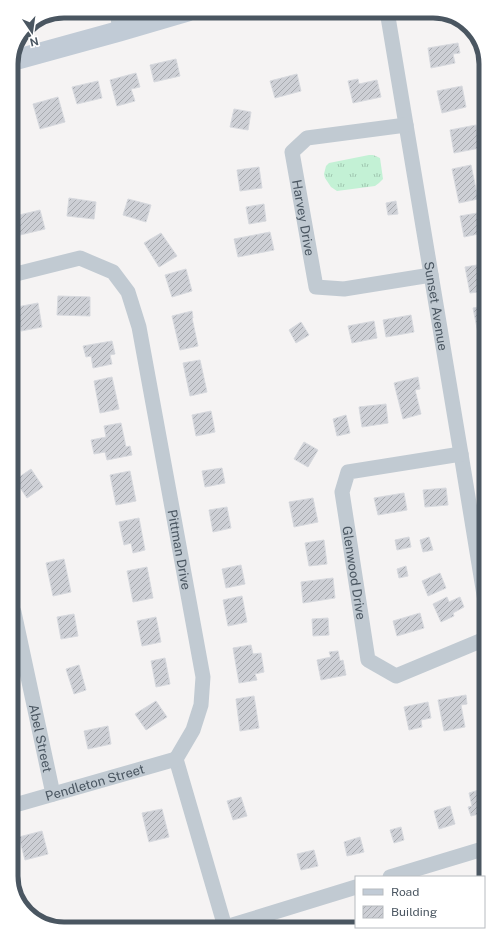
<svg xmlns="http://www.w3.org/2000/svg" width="497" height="940" viewBox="0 0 497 940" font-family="'Public Sans',sans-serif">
  <defs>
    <pattern id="park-tufts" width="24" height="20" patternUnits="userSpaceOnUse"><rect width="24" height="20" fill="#c3f1d5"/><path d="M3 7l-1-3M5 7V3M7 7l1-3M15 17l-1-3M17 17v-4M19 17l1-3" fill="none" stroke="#a0c6b0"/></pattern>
    <pattern id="building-hatch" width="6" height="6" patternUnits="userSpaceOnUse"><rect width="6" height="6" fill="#cdcfd5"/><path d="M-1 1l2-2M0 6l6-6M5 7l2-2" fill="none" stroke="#a8abb0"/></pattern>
  </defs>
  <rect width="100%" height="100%" fill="#f5f3f3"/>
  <polygon fill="url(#park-tufts)" points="369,155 373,155 380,158 383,179 379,183 375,186 337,191 331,187 325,178 324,174 326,166 329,163"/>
  <g fill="url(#building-hatch)" stroke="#d7d9de">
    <polygon points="458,43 460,53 453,54 455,63 431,68 428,48"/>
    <polygon points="176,59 180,76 154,82 150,65"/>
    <polygon points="136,73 140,87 131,89 135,101 117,106 110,80"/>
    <polygon points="297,74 301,91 275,98 270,81"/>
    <polygon points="358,79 359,84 377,80 381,97 353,103 348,81"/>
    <polygon points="98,81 102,98 77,104 72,87"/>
    <polygon points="462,86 466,107 442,113 437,91"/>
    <polygon points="58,97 65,122 40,129 33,104"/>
    <polygon points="234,109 251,112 248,130 230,127"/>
    <polygon points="476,125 480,148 454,153 450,130"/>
    <polygon points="471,165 478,199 459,203 452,169"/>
    <polygon points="259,167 262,188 240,191 237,170"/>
    <polygon points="69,198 96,202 94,219 67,216"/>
    <polygon points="128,199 151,205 146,222 123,215"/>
    <polygon points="396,201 398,214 388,215 386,203"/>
    <polygon points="264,204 266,221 249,224 246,207"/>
    <polygon points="40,210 45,229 20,235 15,216"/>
    <polygon points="483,212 483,233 464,237 460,216"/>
    <polygon points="270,232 274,250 238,257 234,239"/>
    <polygon points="161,233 177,256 159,267 144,243"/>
    <polygon points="483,264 483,295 479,296 478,292 470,293 465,267"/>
    <polygon points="186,269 192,291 172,297 165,275"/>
    <polygon points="58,296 90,297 90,316 57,315"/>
    <polygon points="38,303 42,327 21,331 17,307"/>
    <polygon points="483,306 483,332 478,333 473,308"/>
    <polygon points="192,311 193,318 192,318 198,346 180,350 172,316"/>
    <polygon points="411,315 414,332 386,337 383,320"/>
    <polygon points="374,321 377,338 352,343 348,326"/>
    <polygon points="301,322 309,335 296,343 289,330"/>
    <polygon points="112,341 115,354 110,355 112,364 93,368 91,356 86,357 83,346"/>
    <polygon points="481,354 483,354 483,368"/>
    <polygon points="200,360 207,392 190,396 183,363"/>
    <polygon points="112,377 119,409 100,413 94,381"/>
    <polygon points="418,377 420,389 415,390 421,414 403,419 394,383"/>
    <polygon points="386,404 388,423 362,427 359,407"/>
    <polygon points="211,411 215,432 196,436 192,415"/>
    <polygon points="346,415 350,433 337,436 333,419"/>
    <polygon points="121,423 126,447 130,446 132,455 107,460 105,452 94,454 91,440 106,437 104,426"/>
    <polygon points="304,442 318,450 308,467 294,459"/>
    <polygon points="222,468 225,483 205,487 202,471"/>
    <polygon points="31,469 43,487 27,498 15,480"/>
    <polygon points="130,471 136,501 116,505 110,475"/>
    <polygon points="446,488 448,505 425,507 423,490"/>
    <polygon points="404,493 407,510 378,515 374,498"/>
    <polygon points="313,498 318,522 294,527 289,502"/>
    <polygon points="227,507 231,528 213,532 209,510"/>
    <polygon points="139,518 145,550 133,553 131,543 124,545 119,522"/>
    <polygon points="409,537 411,547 397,550 395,540"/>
    <polygon points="429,537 433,550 423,552 420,540"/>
    <polygon points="324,540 327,564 309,566 305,543"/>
    <polygon points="64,559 71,592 53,596 46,563"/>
    <polygon points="241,565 245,584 226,588 222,569"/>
    <polygon points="406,566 408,576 399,578 397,569"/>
    <polygon points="147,567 153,598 133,602 127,571"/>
    <polygon points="440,573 446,588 428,596 422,581"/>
    <polygon points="333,578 335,598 303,603 301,582"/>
    <polygon points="242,596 247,622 228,626 223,600"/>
    <polygon points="447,597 449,602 460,597 464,607 453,613 454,616 441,622 433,604"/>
    <polygon points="420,613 424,628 397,636 393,621"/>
    <polygon points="74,614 78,636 61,639 57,617"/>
    <polygon points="156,617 161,642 142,646 137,621"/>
    <polygon points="328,618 329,635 313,636 312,619"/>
    <polygon points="251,645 253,654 261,653 264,672 255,674 257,680 239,683 233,648"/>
    <polygon points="338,651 340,661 343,660 346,675 321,680 317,660 331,657 329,652"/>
    <polygon points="165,658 170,684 156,687 151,661"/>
    <polygon points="79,665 86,690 74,694 66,669"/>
    <polygon points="482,684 485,684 485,700"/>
    <polygon points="466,695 467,704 461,705 465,727 444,731 438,700"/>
    <polygon points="254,696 259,728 240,731 236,699"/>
    <polygon points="156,701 167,717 146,730 135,714"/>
    <polygon points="428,702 431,718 421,720 422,727 409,730 404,707"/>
    <polygon points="108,726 111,744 88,749 84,731"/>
    <polygon points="482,789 484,795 486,794 486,812 471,816 468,807 472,806 469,793"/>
    <polygon points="241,797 247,816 233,820 227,801"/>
    <polygon points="450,806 455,824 439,829 434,811"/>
    <polygon points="162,809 169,837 149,842 142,813"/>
    <polygon points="401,827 404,840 394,843 390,830"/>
    <polygon points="42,831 48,854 25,860 19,837"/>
    <polygon points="360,837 364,852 347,856 344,842"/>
    <polygon points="314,850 318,866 301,870 297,854"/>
  </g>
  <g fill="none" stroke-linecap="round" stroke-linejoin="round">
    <g stroke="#c1cad2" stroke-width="15">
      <polyline points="117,11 120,31"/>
      <path id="s1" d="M387 11 461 454 485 601"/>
      <path id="s2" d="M406 125 307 138 292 152 316 287 344 289 431 275"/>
      <path id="s3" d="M12 275 80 258 113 272 128 292 139 327 203 677 201 705 193 730 176 759 225 927"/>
      <path id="s4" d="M461 454 348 472 342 492 368 660 396 676 485 639"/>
      <path id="s5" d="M14 612 53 794"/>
      <path id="s6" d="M15 805 176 759"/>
      <polyline points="390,877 486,848"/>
      <polyline points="226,927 356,887"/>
    </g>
    <polyline stroke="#c1cbd6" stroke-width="21" points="11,61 120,31 188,11"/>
  </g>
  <g text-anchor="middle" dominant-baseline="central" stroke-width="3.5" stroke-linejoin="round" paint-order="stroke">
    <g font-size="13" fill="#4a5661" stroke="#fff">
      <text stroke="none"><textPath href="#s2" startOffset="187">Harvey Drive</textPath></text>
      <text stroke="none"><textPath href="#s1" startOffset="299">Sunset Avenue</textPath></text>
      <text stroke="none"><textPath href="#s3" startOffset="394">Pittman Drive</textPath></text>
      <text stroke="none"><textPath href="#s4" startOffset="217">Glenwood Drive</textPath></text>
      <text stroke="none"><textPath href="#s5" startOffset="129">Abel Street</textPath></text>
      <text stroke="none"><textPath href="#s6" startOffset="83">Pendleton Street</textPath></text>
    </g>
  </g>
  <path d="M0 0H497V940H0ZM64 18H433A46 46 0 0 1 479 64V876A46 46 0 0 1 433 922H64A46 46 0 0 1 18 876V64A46 46 0 0 1 64 18Z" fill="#fff" fill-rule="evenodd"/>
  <path fill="none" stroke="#4a5661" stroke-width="5" d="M64 18H433A46 46 0 0 1 479 64V876A46 46 0 0 1 433 922H64A46 46 0 0 1 18 876V64A46 46 0 0 1 64 18Z"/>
  <rect x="355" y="876" width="130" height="52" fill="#ffffff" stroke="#b7bbc0"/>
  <rect x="363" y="889" width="20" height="6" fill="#c1cbd6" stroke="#b7bbc0"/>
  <text x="391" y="896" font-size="12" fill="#4a5661">Road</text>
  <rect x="363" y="906" width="20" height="12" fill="url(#building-hatch)" stroke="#b7bbc0"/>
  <text x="391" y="916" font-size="12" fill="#4a5661">Building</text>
  <g transform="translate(32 32) rotate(167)" stroke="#ffffff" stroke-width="3" paint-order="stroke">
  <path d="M0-3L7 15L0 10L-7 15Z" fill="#4a5661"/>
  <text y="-6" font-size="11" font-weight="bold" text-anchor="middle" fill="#4a5661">N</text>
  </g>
</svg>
